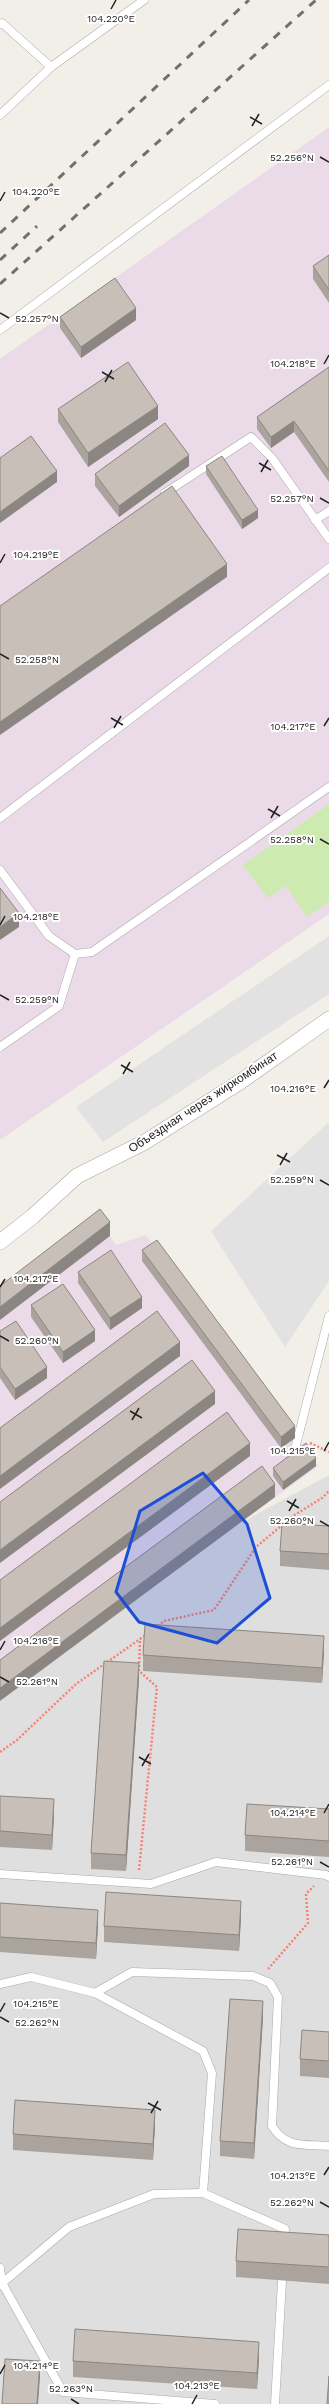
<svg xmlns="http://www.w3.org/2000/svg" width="329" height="2404" viewBox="0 0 329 2404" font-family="'Work Sans',sans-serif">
  <rect width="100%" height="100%" fill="#f2efe9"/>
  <polygon fill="#e0dfdf" points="329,1475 329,2404 0,2404 0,1653"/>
  <g fill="#ebdbe8">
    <polygon points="329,127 329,914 0,1140 0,359"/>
    <polygon points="146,1235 318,1466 0,1701 0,1299 110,1236 116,1245"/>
  </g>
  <polygon fill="#cdebb0" points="329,804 329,902 307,917 286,886 268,898 243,865"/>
  <g fill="#e2e2e2">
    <polygon points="329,936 329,994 103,1142 76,1107"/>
    <polygon points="329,1122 329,1281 285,1347 211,1231"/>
  </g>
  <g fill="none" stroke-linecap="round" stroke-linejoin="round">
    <defs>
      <g id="lane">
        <polyline points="0,24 2,23 51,67"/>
        <polyline points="0,115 51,67 144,0"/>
        <polyline points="0,330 329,85"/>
        <polyline points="165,493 251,437 272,458 329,539"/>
        <polyline points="315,520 329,511"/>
        <polyline points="0,818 329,568"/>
        <polyline points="0,870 49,936 75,954 92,952 329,787"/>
        <polyline points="0,1047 59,1006 75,954"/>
        <polyline points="295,1449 329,1316"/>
        <polyline points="0,1874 151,1884 216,1862 326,1875 329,1877"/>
        <polyline points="0,1984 31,1977 95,1993 203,2051 212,2073 203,2193"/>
        <path d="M95 1993 132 1972 253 1976 270 1983 278 1997 272 2126C286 2149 305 2144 329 2146"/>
        <polyline points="0,2268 2,2283 63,2392 215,2404"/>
        <polyline points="0,2285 69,2227 154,2194 203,2193 285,2229 284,2242"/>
        <polyline points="275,2404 282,2281"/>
      </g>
      <polyline id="street" points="0,1242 32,1217 77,1176 145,1142 240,1082 329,1019"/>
    </defs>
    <use href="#lane" stroke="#a9a9a9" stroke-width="9"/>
    <use href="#street" stroke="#a9a9a9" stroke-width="16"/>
    <g stroke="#fa8072" stroke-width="2.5" stroke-dasharray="2 2" stroke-linecap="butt">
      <polyline points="310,1443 329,1452"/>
      <polyline points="158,1626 164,1621 214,1610 256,1547 293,1516 322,1498 329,1491"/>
      <polyline points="0,1752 17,1740 76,1684 140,1639"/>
      <polyline points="139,1870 157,1687 139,1671 140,1639 147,1634"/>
      <polyline points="268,1969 308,1923 306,1894 314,1886"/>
    </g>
    <use href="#lane" stroke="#fff" stroke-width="8"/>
    <use href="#street" stroke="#fff" stroke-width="15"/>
    <g stroke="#707070" stroke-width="3" stroke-dasharray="8 8" stroke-linecap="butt">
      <polyline points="0,233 249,0"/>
      <polyline points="0,260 37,226"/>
      <polyline points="0,284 316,0"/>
    </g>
  </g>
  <g fill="#aba49e">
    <polygon points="329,255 329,303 313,279 313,266"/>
    <polygon points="60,317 136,320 81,358 60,328"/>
    <polygon points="329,367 329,482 294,432 271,448 257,429 257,417"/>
    <polygon points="58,409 158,419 88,467 58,422"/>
    <polygon points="189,466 119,517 95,486 95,474"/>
    <polygon points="206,466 258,518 242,529 206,474"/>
    <polygon points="142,1250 295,1438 281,1448 142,1261"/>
    <polygon points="78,1272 142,1308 110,1330 78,1283"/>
    <polygon points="31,1305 95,1341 63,1363 31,1317"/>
    <polygon points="0,1331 47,1378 15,1400 0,1378"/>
    <polygon points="316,1466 283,1490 273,1476 273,1468"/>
    <polygon points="329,1526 329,1570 280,1566 280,1551"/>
    <polygon points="324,1652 322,1683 143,1671 143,1655"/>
    <polygon points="139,1679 126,1871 91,1869 91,1853"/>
    <polygon points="0,1796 54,1815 52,1850 0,1847"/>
    <polygon points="329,1809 329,1857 245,1851 245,1835"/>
    <polygon points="0,1903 98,1925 96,1959 0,1952"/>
    <polygon points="241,1917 239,1951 104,1942 104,1926"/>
    <polygon points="263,2017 254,2159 220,2156 220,2141"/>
    <polygon points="329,2032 329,2078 300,2076 300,2059"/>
    <polygon points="155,2125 153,2160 13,2150 13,2134"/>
    <polygon points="329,2235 329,2284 236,2277 236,2261"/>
    <polygon points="259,2358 257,2389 73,2377 73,2361"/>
  </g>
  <g fill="#8b8681">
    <polygon points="136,308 136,320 81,358 81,347"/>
    <polygon points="158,406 158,419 88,467 88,453"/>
    <polygon points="294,421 294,432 271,448 271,437"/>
    <polygon points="189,455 189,466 119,517 119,506"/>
    <polygon points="57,471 57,482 0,523 0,512"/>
    <polygon points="258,510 258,518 242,529 242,520"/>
    <polygon points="227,564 227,577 0,735 0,722"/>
    <polygon points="19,913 19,927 0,940 0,927"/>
    <polygon points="110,1222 110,1236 0,1320 0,1307"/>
    <polygon points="142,1297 142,1308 110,1330 110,1318"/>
    <polygon points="95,1330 95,1341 63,1363 63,1352"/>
    <polygon points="180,1342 180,1356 0,1489 0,1476"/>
    <polygon points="47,1367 47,1378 15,1400 15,1389"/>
    <polygon points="215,1391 215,1404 0,1563 0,1550"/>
    <polygon points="295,1426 295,1438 281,1448 281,1437"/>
    <polygon points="250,1443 250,1456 0,1641 0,1628"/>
    <polygon points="316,1458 316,1466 283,1490 283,1482"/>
    <polygon points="275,1484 275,1497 0,1701 0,1688"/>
    <polygon points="324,1636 324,1652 322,1683 322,1668"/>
    <polygon points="139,1663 139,1679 126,1871 126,1855"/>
    <polygon points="54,1799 54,1815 52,1850 52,1835"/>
    <polygon points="241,1901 241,1917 239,1951 239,1935"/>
    <polygon points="98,1910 98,1925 96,1959 96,1943"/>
    <polygon points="263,2001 263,2017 254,2159 254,2143"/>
    <polygon points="155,2110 155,2125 153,2160 153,2144"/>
    <polygon points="259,2342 259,2358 257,2389 257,2373"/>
    <polygon points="40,2361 40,2377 38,2404 37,2404"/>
  </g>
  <g fill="#c7bfb8" stroke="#8b8681">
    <polygon points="329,255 329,290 313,266"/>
    <polygon points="115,278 136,308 81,347 60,317"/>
    <polygon points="128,362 158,406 88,453 58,409"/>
    <polygon points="329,367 329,471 294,421 271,437 257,417"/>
    <polygon points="165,423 189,455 119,506 95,474"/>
    <polygon points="31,436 57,471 0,512 0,458"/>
    <polygon points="222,456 258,510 242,520 206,466"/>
    <polygon points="172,486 227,564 0,722 0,606"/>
    <polygon points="0,888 19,913 0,927"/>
    <polygon points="100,1209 110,1222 0,1307 0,1286"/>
    <polygon points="157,1240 295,1426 281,1437 142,1250"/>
    <polygon points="111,1250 142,1297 110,1318 78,1272"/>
    <polygon points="63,1284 95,1330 63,1352 31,1305"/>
    <polygon points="157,1311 180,1342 0,1476 0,1428"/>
    <polygon points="16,1321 47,1367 15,1389 0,1367 0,1331"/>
    <polygon points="192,1360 215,1391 0,1550 0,1502"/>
    <polygon points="227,1412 250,1443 0,1628 0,1580"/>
    <polygon points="306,1443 316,1458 283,1482 273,1468"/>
    <polygon points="262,1466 275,1484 0,1688 0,1660"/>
    <polygon points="282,1523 329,1526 329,1554 280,1551"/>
    <polygon points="145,1624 324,1636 322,1668 143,1655"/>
    <polygon points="104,1661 139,1663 126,1855 91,1853"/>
    <polygon points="0,1796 54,1799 52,1835 0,1831"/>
    <polygon points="247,1804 329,1809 329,1841 245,1835"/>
    <polygon points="106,1892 241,1901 239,1935 104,1926"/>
    <polygon points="0,1903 98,1910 96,1943 0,1937"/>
    <polygon points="230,1999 263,2001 254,2143 220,2141"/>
    <polygon points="302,2030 329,2032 329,2061 300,2059"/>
    <polygon points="15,2100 155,2110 153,2144 13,2134"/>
    <polygon points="238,2229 329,2235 329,2267 236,2261"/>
    <polygon points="75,2329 259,2342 257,2373 73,2361"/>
    <polygon points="5,2359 40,2361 37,2404 2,2404"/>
    <polygon points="329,2376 329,2404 327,2404"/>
  </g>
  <path fill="#1d4ed8" fill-opacity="0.2" stroke="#1d4ed8" stroke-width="3" stroke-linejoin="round" d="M203 1473 247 1524 270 1598 217 1643 139 1622 116 1592 140 1511Z"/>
  <path fill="none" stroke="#222" stroke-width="1.5" d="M111 9 116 0M250 117 262 124M252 126 259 114M320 157 329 162M0 201 5 192M0 313 9 318M324 364 329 355M102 372 114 379M105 382 112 370M259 463 271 470M261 472 268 460M320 498 329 503M0 563 5 554M0 654 9 659M111 718 123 725M324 726 329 718M114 728 121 716M268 809 280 816M271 818 278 806M320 839 329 844M0 925 5 916M0 995 9 1000M121 1065 133 1072M123 1074 130 1062M324 1088 329 1080M277 1155 290 1162M280 1165 287 1153M320 1180 329 1185M0 1287 5 1279M0 1336 9 1341M130 1411 142 1418M132 1420 139 1408M324 1451 329 1442M287 1501 299 1508M289 1511 296 1499M320 1521 329 1526M0 1650 5 1641M0 1677 9 1682M139 1757 151 1764M142 1766 149 1754M324 1813 329 1804M320 1862 329 1867M0 2012 5 2003M0 2017 9 2022M148 2103 161 2110M151 2113 158 2101M324 2175 329 2167M320 2202 329 2207M0 2374 5 2365M71 2399 79 2404M192 2404 197 2395"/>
  <g text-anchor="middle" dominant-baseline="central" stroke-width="4" stroke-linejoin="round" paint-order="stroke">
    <g font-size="12" fill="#222" stroke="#fff">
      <text transform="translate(203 1102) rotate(-33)">Объездная через жиркомбинат</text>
    </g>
  </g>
  <g font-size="10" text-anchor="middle" fill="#222" stroke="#fff" stroke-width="4" stroke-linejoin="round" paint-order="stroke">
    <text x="111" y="22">104.220°E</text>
    <text x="292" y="161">52.256°N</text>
    <text x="36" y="195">104.220°E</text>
    <text x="37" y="322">52.257°N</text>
    <text x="293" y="367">104.218°E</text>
    <text x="292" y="502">52.257°N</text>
    <text x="36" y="558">104.219°E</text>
    <text x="37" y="663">52.258°N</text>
    <text x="293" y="730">104.217°E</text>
    <text x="292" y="843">52.258°N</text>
    <text x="36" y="920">104.218°E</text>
    <text x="37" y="1003">52.259°N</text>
    <text x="293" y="1092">104.216°E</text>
    <text x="292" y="1183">52.259°N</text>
    <text x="36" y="1282">104.217°E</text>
    <text x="37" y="1344">52.260°N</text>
    <text x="293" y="1454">104.215°E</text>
    <text x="292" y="1524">52.260°N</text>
    <text x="36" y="1644">104.216°E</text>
    <text x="37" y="1685">52.261°N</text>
    <text x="293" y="1816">104.214°E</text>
    <text x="292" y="1865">52.261°N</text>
    <text x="36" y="2007">104.215°E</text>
    <text x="37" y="2026">52.262°N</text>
    <text x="293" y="2179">104.213°E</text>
    <text x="292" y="2206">52.262°N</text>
    <text x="36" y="2369">104.214°E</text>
    <text x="197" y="2389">104.213°E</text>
    <text x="71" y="2392">52.263°N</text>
  </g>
</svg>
